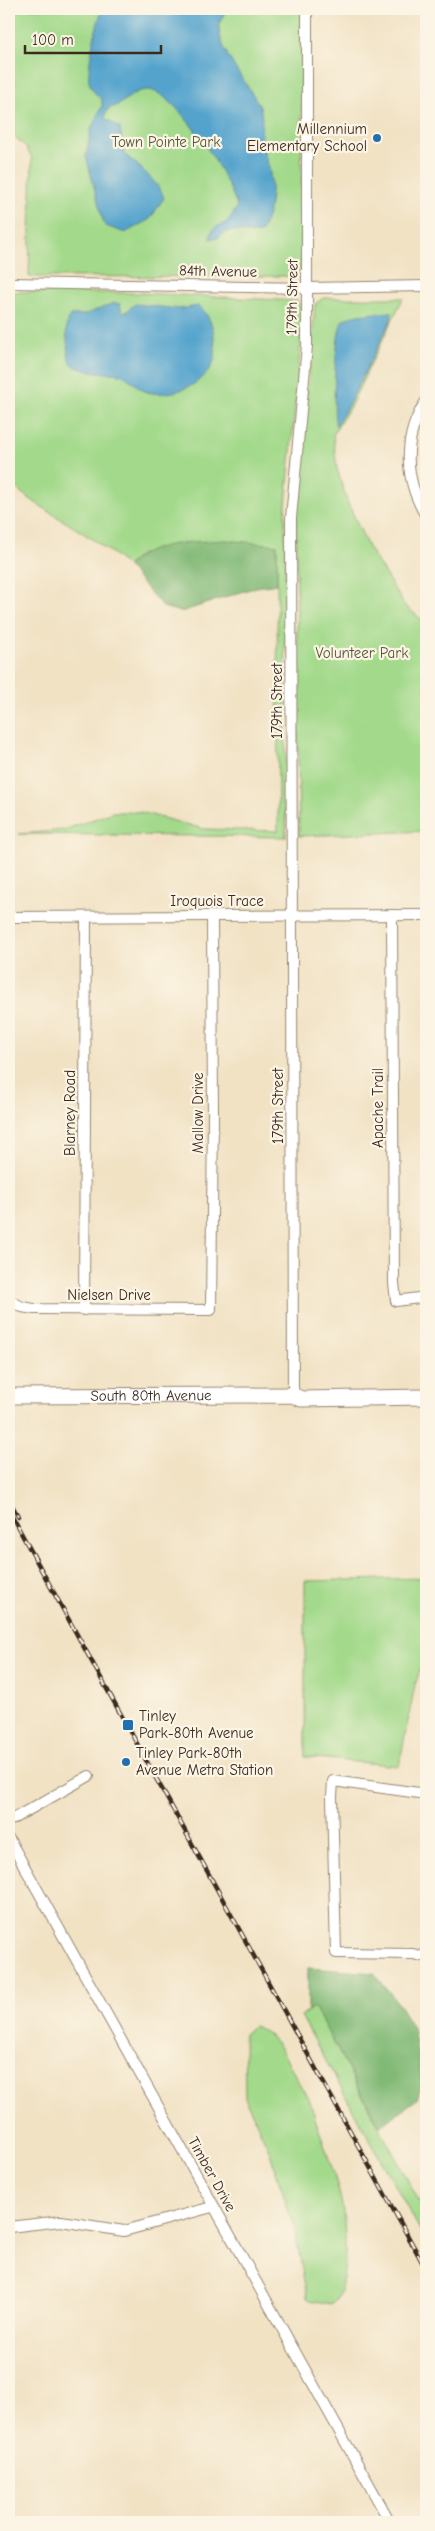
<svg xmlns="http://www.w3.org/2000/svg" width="435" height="2531" viewBox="0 0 435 2531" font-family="'Comic Neue',sans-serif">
  <rect width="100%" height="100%" fill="#fcf5e5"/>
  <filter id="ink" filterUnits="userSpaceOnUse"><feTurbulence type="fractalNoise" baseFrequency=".02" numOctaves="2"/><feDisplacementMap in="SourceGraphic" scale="10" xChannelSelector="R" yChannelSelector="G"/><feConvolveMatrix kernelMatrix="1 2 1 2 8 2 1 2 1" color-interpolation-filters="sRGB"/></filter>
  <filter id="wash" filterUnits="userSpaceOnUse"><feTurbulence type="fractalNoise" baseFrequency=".0096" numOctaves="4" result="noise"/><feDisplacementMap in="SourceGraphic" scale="20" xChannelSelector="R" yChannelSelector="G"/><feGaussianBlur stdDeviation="1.12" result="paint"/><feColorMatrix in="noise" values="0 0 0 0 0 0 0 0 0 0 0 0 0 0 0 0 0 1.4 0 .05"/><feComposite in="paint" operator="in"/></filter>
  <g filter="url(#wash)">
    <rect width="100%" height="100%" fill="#f1e2c4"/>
    <g fill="#a2d98a" stroke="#6e8254">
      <polygon points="9,9 301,9 302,264 298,273 289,276 29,277 32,158 26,147 9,132"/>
      <path d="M9 292 141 293 298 301 301 309V340L285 515 286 837 19 834 64 830 113 812H140L204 829 278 831 277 545 141 554 127 566C91 533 46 514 9 483Z"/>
      <polygon points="323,298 403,298 351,405 333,435 337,469 347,501 368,547 405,606 426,623 426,831 299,836 296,516 315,304"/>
      <polygon points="426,1578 426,1652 415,1685 399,1766 305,1757 305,1581"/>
      <polygon points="314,2006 426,2214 426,2241 301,2016"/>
      <path d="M253 2026C284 2036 290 2075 309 2098 318 2131 332 2163 340 2196 346 2218 350 2290 332 2304L310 2300 307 2297 295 2230 269 2150 245 2098 244 2034Z"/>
    </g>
    <g fill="#81b976" stroke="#5e724a">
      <path d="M225 540 277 545V584L256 587 181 612 163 607 127 566C156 540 188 543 225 540Z"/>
      <polygon points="308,1968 374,1973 398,2003 413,2028 422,2083 417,2099 380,2126 314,2007 308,2011"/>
    </g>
    <g fill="#53a3cd" stroke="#476676">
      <path d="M104 9H131L152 12 169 9H226C225 14 221 18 220 22 213 46 251 87 260 107 264 118 260 130 262 141 263 152 269 163 270 174 273 194 270 216 260 233 244 236 230 224 218 238L210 239C211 226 218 227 227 222 231 219 234 212 237 207 231 181 175 87 146 90 131 91 123 106 109 108L105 115 106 119 120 128 124 154C136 163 160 184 164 198L150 219 125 233 106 226 103 221 86 156 91 129 102 106V100C96 94 90 89 89 81 87 70 97 15 104 9Z"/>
      <path d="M114 303 120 304 122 313 127 311 135 304 179 309 199 306C212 318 214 330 215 347 219 380 175 399 147 392 137 389 130 376 118 374 107 372 74 374 69 359 67 354 68 346 67 340 66 331 65 322 72 315H84Z"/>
      <path d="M392 312 391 320 350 402 336 426C332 416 335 328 343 320 350 314 382 313 392 312Z"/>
    </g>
  </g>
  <g filter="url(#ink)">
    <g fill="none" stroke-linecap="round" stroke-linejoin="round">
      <defs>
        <g id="street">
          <polyline points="9,283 308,288 426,286"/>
          <path d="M426 401C402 438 404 479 426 516"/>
          <polyline points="392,915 394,1283 396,1301 426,1297"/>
          <polyline points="9,917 426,915"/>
          <polyline points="9,1300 22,1307 34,1309 211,1310 213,1116 212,916"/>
          <polyline points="84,1310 86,917"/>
          <polyline points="293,1395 291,518 307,346 307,9"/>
          <polyline points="426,1794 333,1781 332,1797 336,1953 413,1954 426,1957"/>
          <polyline points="9,1821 89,1776"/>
          <polyline points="9,1839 390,2522"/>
          <polyline points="9,2227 61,2221 124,2231 212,2207"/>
        </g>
        <g id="secondary">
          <path id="s1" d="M9 1396 293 1395 301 1399 426 1397"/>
        </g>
      </defs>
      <use href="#street" stroke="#968671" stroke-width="12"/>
      <use href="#secondary" stroke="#968671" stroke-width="17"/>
      <use href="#street" stroke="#fff" stroke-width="10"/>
      <use href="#secondary" stroke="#fff" stroke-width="15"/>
      <defs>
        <g id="rail">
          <polyline points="9,1500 18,1516"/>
          <polyline points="9,1511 426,2269"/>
        </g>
      </defs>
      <use href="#rail" stroke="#3b2a1e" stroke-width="4.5"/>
      <use href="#rail" stroke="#fcf5e5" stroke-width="2.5" stroke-dasharray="8" stroke-linecap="butt"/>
    </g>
  </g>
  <g fill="#1f6fb2" stroke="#fcf5e5" stroke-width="2">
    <circle cx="377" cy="138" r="5"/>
    <rect x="122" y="1719" width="12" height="12" rx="2.5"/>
    <circle cx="126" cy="1762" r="5"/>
  </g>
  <g text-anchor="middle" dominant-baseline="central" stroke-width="4.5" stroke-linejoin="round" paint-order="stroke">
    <g font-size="15" fill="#3b2a1e" stroke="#fcf5e5" text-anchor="start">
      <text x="367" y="129" text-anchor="end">Millennium<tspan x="367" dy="17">Elementary School</tspan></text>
      <text x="139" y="1716">Tinley<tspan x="139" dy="17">Park-80th Avenue</tspan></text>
      <text x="136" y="1753">Tinley Park-80th<tspan x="136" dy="17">Avenue Metra Station</tspan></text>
    </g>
    <g font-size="15" fill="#555639" stroke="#fcf5e5">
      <text x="166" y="142">Town Pointe Park</text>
      <text x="362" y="653">Volunteer Park</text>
    </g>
    <g font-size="15" fill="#3b2a1e" stroke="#fcf5e5">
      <text transform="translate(218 271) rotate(1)">84th Avenue</text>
      <text transform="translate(292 297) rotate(-89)">179th Street</text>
      <text transform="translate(277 701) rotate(-90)">179th Street</text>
      <text x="217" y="901">Iroquois Trace</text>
      <text transform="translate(278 1106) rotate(-90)">179th Street</text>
      <text transform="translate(378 1108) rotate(-90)">Apache Trail</text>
      <text transform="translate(70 1113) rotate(-90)">Blarney Road</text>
      <text transform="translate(198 1113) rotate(-90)">Mallow Drive</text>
      <text x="109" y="1295">Nielsen Drive</text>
      <text stroke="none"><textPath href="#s1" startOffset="142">South 80th Avenue</textPath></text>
      <text transform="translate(212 2174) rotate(61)">Timber Drive</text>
    </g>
  </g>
  <rect width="435" height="2531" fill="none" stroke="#fcf5e5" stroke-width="30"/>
  <path d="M25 45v8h136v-8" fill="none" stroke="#3b2a1e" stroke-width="2.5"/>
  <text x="32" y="45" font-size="15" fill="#3b2a1e" stroke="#fcf5e5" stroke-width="4" paint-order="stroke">100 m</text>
</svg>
